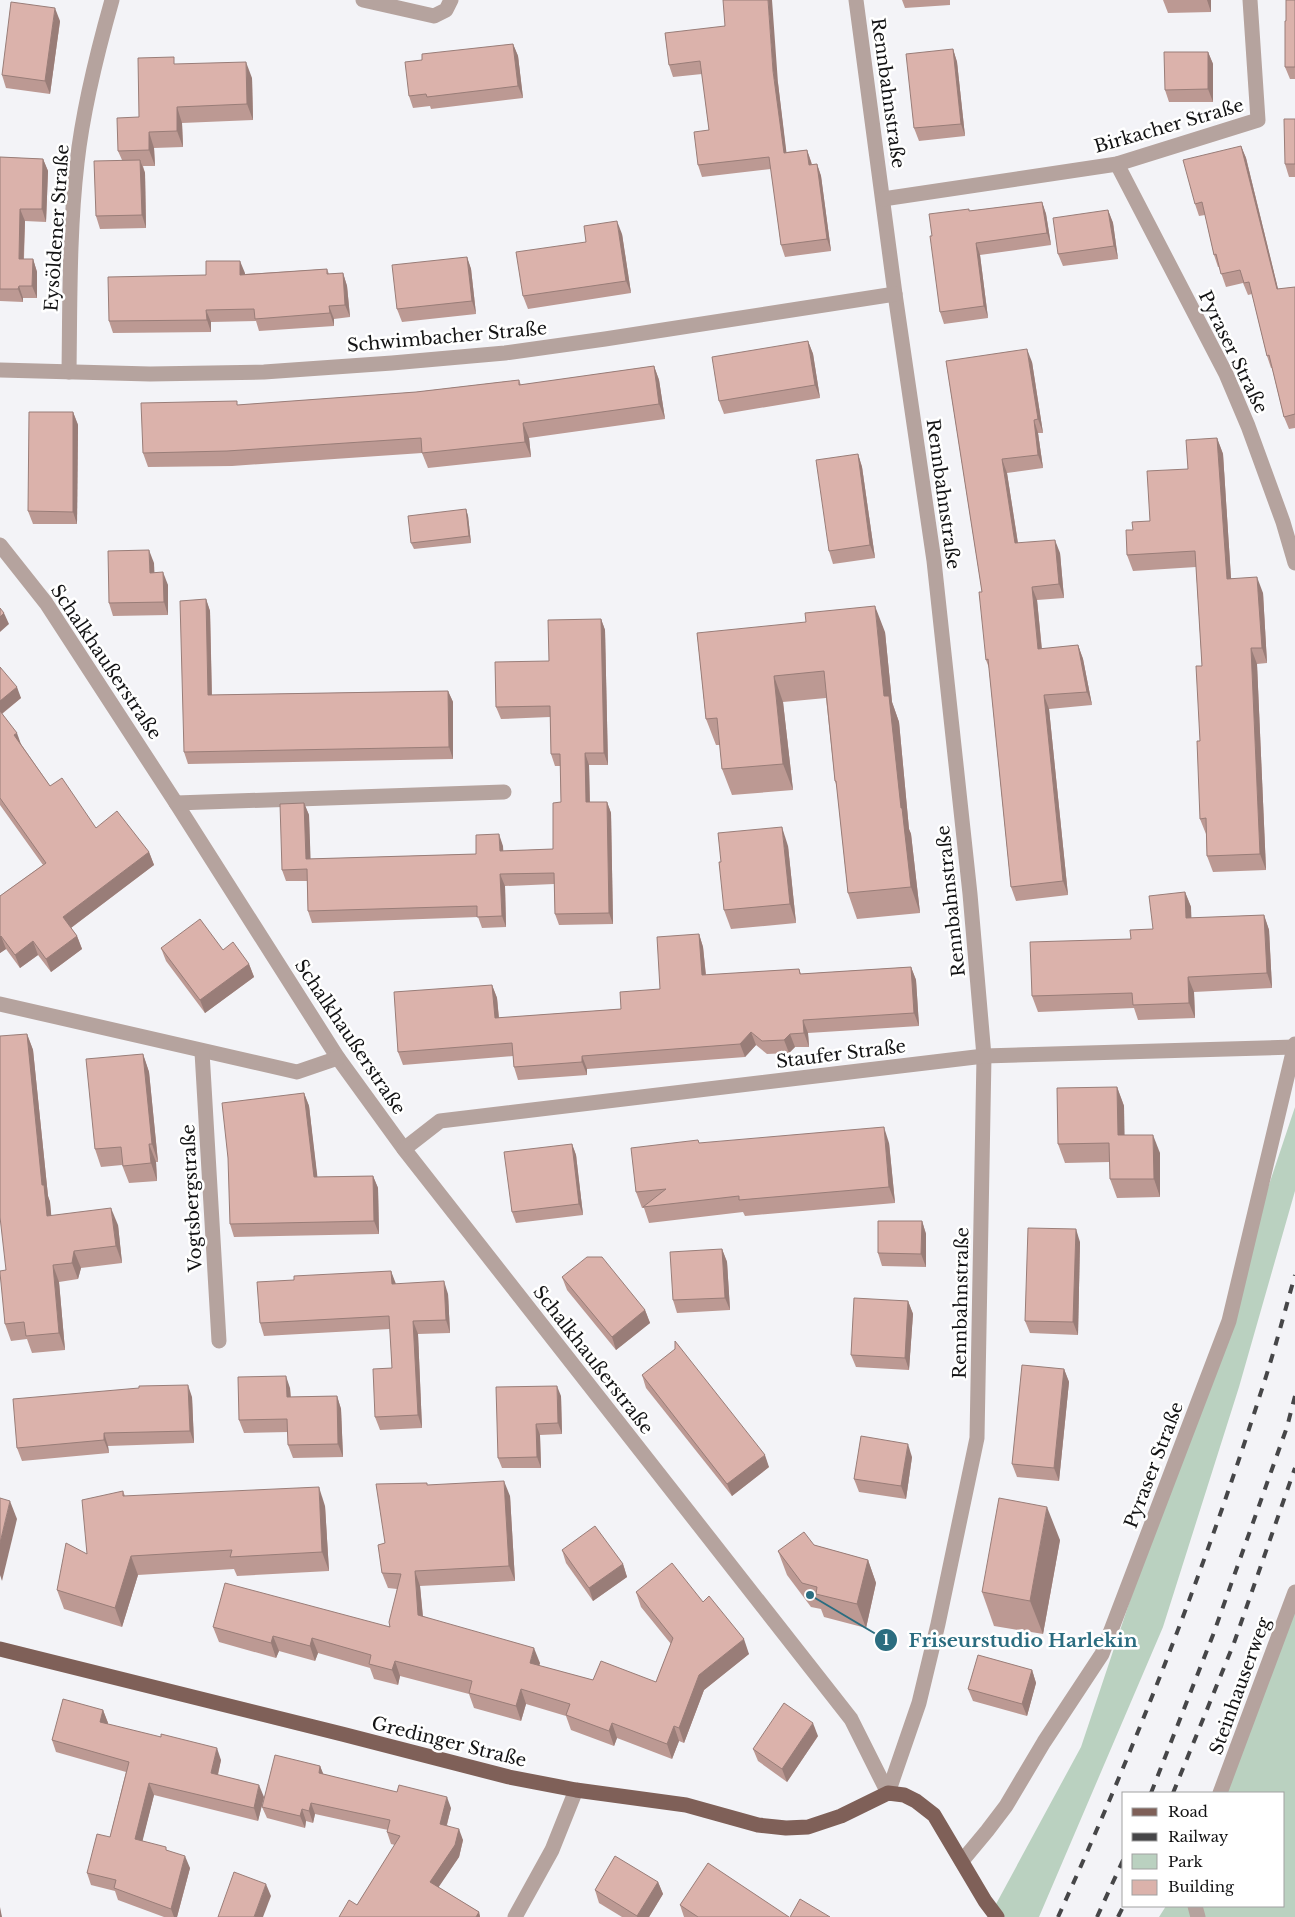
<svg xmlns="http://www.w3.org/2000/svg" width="1295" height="1917" viewBox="0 0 1295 1917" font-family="'Libre Baskerville',serif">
  <rect width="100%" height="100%" fill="#f3f3f7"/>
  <g fill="#bad1c0">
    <polygon points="1295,1107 1295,1191 1239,1387 1163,1627 1039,1917 989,1917 1081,1747"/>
    <polygon points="1295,1587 1295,1917 1159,1917 1166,1906 1284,1906 1284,1793 1217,1793"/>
  </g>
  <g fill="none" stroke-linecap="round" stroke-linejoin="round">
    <g stroke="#b5a39e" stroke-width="15">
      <polyline points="363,0 434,16 446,10 451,0"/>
      <polyline points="856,0 895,294 934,561 970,894 984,1056 977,1438 938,1624 919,1703 888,1793"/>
      <polyline points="1117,164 1226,374 1248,426 1283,522 1295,563"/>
      <polyline points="883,199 1117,164 1258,120 1250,0"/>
      <polyline points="0,370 150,374 264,372 392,363 505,353 605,339 895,294"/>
      <path d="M69 372C70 303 69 232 77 163 83 108 97 53 112 0"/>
      <polyline points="0,545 46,603 176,803 338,1058 404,1149 851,1719 888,1793"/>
      <polyline points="176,803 504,792"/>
      <polyline points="0,1004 297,1072 338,1058"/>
      <polyline points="202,1052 219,1341"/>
      <polyline points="404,1149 440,1121 984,1056 1294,1047"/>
      <polyline points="1220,1793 1295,1592"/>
      <polyline points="962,1861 987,1831 1006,1806 1044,1742 1102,1654 1229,1321 1295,1044"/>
      <polyline points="1195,1906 1198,1917"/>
      <polyline points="515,1917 552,1850 576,1790"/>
    </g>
    <polyline stroke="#7f6058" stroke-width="15" points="0,1649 342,1734 509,1777 576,1790 686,1805 758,1825 786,1828 808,1827 841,1816 888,1793 904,1795 916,1801 934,1815 985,1901 997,1917"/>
    <g stroke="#464648" stroke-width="4" stroke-dasharray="9 9" stroke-linecap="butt">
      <polyline points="1151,1793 1213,1635 1287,1427 1295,1396"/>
      <polyline points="1173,1793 1234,1643 1295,1468"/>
      <path d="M1058 1917C1136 1746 1204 1571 1261 1392 1274 1353 1284 1314 1295 1275"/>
      <polyline points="1097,1917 1124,1858"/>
      <polyline points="1118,1917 1124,1905"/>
    </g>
  </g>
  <g fill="#bc9993">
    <polygon points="902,0 950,0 950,5 905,8"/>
    <polygon points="1163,0 1211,0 1211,12 1168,13"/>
    <polygon points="1295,0 1295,79 1290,79 1285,67 1286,21"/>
    <polygon points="60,21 50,94 6,88 2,75"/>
    <polygon points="665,33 778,83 786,152 807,150 812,164 817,164 821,176 831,251 785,257 781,245 771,169 702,177 698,165 709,130 702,74 673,77 669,65"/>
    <polygon points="513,44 518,56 523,98 431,109 430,106 413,108 409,96 422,60"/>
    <polygon points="953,49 957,62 965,136 919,141 914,128"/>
    <polygon points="1208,52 1213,64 1213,102 1169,102 1165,90"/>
    <polygon points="176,64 252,78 253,120 182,123 183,147 154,148 155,166 143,166 145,173 146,228 100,229 96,216 122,160 118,151 139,117"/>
    <polygon points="1295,119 1295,177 1289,177 1285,164"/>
    <polygon points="1241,146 1246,158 1278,289 1295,287 1295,428 1289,429 1284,417 1272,368 1271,368 1267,356 1252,294 1248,295 1243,283 1226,287 1219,267 1218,267 1214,255 1205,215 1199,216 1195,204"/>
    <polygon points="0,157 43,159 48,171 46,222 25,221 24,259 33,259 37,272 37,298 23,298 23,302 0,301"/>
    <polygon points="1042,202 1046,214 1051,245 980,255 988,318 944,324 940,312 932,236 969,209 969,211"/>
    <polygon points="1108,210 1113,223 1118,259 1063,266 1058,254"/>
    <polygon points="622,234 631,293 528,309 523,296 586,242"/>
    <polygon points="467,257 471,269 476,314 402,322 397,309"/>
    <polygon points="327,269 329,274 343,273 347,286 350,317 334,319 334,326 259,331 256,321 211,322 211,332 113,333 109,321 206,275 245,273 245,274"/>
    <polygon points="808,341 813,354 820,398 724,414 719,401"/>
    <polygon points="946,361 1032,362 1043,433 1038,433 1043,468 1007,473 1018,543 1060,553 1064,598 1037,600 1042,649 1078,645 1083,659 1092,705 1049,709 1068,895 1016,901 1011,887 989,668 986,660 982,592"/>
    <polygon points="654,366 659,380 665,419 529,438 531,457 428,468 422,453 232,466 148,467 143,453 239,405 416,392 519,380 521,385"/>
    <polygon points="73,412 78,425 77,524 33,524 28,511"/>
    <polygon points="1217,438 1223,454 1231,578 1263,593 1267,663 1257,664 1266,870 1213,872 1207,856 1206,834 1200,819 1200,741 1202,666 1196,567 1133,571 1127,555 1133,530 1150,521 1188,469"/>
    <polygon points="858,454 862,467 875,558 833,564 829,551"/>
    <polygon points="466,509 468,516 471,543 414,549 411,543"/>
    <polygon points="154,563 154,573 168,585 168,615 113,616 109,603"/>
    <polygon points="206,599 210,611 212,695 448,691 453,702 453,759 188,764 184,752"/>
    <polygon points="601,619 605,630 608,765 589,765 590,802 607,802 611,813 613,924 559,925 555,914 554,884 505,886 506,927 482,928 478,917 312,923 308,911 307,881 286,881 282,870 304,803 309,815 310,859 476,854 503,846 503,851 553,849 561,802 560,766 555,766 551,754 550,717 501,719 496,707 549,661"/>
    <polygon points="885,632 892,702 899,722 909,829 911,834 920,913 857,919 848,893 837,787 835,781 826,698 783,702 793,790 732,795 722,769 720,745 716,745 706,719 697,633"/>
    <polygon points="0,667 21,698 2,714 21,744 50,786 96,828 149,852 154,865 71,928 77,936 82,949 51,972 38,955 20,968 6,949 0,953 0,896 43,865 0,805"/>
    <polygon points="788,846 796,923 731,929 724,910"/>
    <polygon points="1185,892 1191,907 1191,918 1264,915 1269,930 1272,988 1194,992 1195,1018 1138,1020 1134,1008 1038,1012 1032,996 1131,939 1153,929"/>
    <polygon points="699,934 703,947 706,975 799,969 801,974 911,967 916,980 919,1026 808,1033 809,1047 795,1047 789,1053 767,1054 756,1045 745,1057 587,1069 587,1075 518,1080 514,1067 513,1056 403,1065 398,1052 492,985 497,998 499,1018 621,1009 660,989"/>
    <polygon points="161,948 223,950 249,964 254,977 205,1013 166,961"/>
    <polygon points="27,1034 33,1050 48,1196 50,1202 51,1216 118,1225 122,1263 81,1268 78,1279 59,1282 65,1350 32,1353 27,1339 11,1341 5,1324 6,1270"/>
    <polygon points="143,1054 149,1072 158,1162 156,1162 157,1181 129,1183 122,1165 101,1167 95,1149"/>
    <polygon points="1117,1087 1124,1106 1124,1135 1160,1153 1160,1197 1117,1198 1110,1179 1110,1162 1065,1163 1058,1144"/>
    <polygon points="304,1093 309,1106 317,1177 373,1176 378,1188 379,1234 234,1237 230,1224"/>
    <polygon points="699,1143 889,1143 895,1203 745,1216 743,1212 649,1223 644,1208 642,1208 636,1192"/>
    <polygon points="572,1144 576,1155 583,1215 516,1223 512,1212"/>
    <polygon points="922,1221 926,1234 926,1267 882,1266 878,1253"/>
    <polygon points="1080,1242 1078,1335 1030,1333 1025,1321"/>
    <polygon points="722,1249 727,1262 730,1310 677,1313 673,1300"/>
    <polygon points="391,1271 395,1284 448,1294 450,1333 418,1334 422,1428 380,1430 375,1417 392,1368 390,1329 264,1336 260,1323 294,1280"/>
    <polygon points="562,1277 645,1310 650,1323 616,1350 567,1290"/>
    <polygon points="908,1301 913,1314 909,1370 856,1367 851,1355"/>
    <polygon points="1064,1369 1069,1382 1059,1481 1017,1477 1012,1464"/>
    <polygon points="642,1375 769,1467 732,1496 646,1388"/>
    <polygon points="290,1388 291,1397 337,1396 341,1409 343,1457 293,1458 288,1445 288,1432 244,1433 239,1420"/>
    <polygon points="561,1396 562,1434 540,1435 541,1468 502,1468 498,1458"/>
    <polygon points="192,1397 194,1443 108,1446 109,1453 22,1461 17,1448"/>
    <polygon points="912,1457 906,1499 859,1492 854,1479"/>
    <polygon points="427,1483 427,1485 510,1496 515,1581 420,1586 423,1616 540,1663 539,1666 593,1680 656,1682 671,1644 641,1607 636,1592 703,1602 749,1654 704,1690 684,1743 679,1741 672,1759 617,1738 614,1746 571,1730 566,1716 526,1704 521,1721 474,1708 469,1694 400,1676 398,1685 374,1679 370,1668 318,1653 315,1661 279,1651 276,1658 219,1642 213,1627 390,1627 397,1589 388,1588 382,1573 385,1543"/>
    <polygon points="123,1491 125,1496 325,1506 329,1571 237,1576 234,1569 138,1575 122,1627 64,1609 57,1590 87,1554"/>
    <polygon points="1060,1540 1043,1634 994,1626 982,1592"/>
    <polygon points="814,1545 868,1560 876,1583 866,1628 824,1617 821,1609 811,1607 787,1575 778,1551"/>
    <polygon points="562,1550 623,1564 627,1577 593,1601 566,1563"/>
    <polygon points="1032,1670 1036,1683 1027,1716 973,1701 968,1689"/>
    <polygon points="103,1710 108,1723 107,1724 221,1760 218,1775 264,1797 258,1821 154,1795 142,1841 168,1851 190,1868 177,1917 164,1917 118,1900 115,1891 91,1885 87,1873 110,1837 126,1772 56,1752 52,1740"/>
    <polygon points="818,1736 787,1782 758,1761 753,1749"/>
    <polygon points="320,1766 323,1774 451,1808 447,1825 463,1840 459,1857 438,1887 479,1912 480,1917 339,1917 357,1905 395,1845 391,1844 387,1832 388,1830 315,1814 313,1823 306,1821 305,1828 267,1818 262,1807"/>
    <polygon points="658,1882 663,1894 649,1917 622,1917 599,1903 595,1890"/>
    <polygon points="680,1905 789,1917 684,1917"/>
  </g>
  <g fill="#997d78">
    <polygon points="768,0 772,0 778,83 788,165 784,153 773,71"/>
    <polygon points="1207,0 1211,0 1211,12"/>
    <polygon points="55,8 60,21 50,94 45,81"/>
    <polygon points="513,44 518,56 523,98 518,86"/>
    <polygon points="953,49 957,62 965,136 961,124"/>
    <polygon points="1208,52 1213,64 1213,102 1208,89"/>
    <polygon points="246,62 252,78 253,120 247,104"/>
    <polygon points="177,107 182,123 183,147 177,131"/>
    <polygon points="149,132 154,148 155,166 149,150"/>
    <polygon points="1241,146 1246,158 1281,301 1277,289"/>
    <polygon points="807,150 811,162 813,177 809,165"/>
    <polygon points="43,159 48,171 46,222 42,209"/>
    <polygon points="140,160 145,173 146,228 142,215"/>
    <polygon points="817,164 821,176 831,251 827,239"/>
    <polygon points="1042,202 1046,214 1051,245 1047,233"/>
    <polygon points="20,209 25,221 23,271 19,259"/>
    <polygon points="1108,210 1113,223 1118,259 1114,246"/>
    <polygon points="617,221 622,234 631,293 626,281"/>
    <polygon points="976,243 980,255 988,318 984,306"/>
    <polygon points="467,257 471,269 476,314 472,301"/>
    <polygon points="33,259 37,272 37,298 32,286"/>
    <polygon points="240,261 245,273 245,287 240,275"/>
    <polygon points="343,273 347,286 350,317 345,305"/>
    <polygon points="19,286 23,298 23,302 18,289"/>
    <polygon points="329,306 334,319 334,326 330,313"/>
    <polygon points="206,310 211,322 211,332 207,320"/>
    <polygon points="808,341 813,354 820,398 815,385"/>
    <polygon points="1027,349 1032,362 1043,433 1038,419"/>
    <polygon points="654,366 659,380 665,419 659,404"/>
    <polygon points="73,412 78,425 77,524 73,512"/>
    <polygon points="1034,420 1038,433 1043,468 1038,455"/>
    <polygon points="523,423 529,438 531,457 525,442"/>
    <polygon points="1217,438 1223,454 1232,594 1227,579"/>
    <polygon points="858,454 862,467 875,558 870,545"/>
    <polygon points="1002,459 1007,473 1020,557 1015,543"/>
    <polygon points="466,509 468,516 471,543 469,536"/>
    <polygon points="1055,540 1060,553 1064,598 1059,584"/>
    <polygon points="149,550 154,563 155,585 150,573"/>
    <polygon points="163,572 168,585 168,615 164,602"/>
    <polygon points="1257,577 1263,593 1267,663 1262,648"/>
    <polygon points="1032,587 1037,600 1043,663 1038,649"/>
    <polygon points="206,599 210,611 212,707 208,695"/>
    <polygon points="875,606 885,632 892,702 899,722 909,829 911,834 920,913 911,887 901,808 884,696"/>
    <polygon points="4,613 9,624 0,632 0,617"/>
    <polygon points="601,619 605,630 608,765 604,753"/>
    <polygon points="1078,645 1083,659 1092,705 1087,692"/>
    <polygon points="1251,648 1257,664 1266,870 1260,854"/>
    <polygon points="774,676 783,702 793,790 783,764"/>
    <polygon points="17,687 21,698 0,715 0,701"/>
    <polygon points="448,691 453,702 453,759 449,747"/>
    <polygon points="1044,695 1049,709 1068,895 1063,881"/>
    <polygon points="17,733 22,747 14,735"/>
    <polygon points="585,753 589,765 590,814 586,802"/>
    <polygon points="607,802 611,813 613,924 609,913"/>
    <polygon points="304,803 309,815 311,870 306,859"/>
    <polygon points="782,827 788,846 796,923 790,904"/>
    <polygon points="499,834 503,846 504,863 500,851"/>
    <polygon points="149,852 154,865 68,930 63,917"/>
    <polygon points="500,874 505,886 506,927 502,916"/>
    <polygon points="1185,892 1191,907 1192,933 1186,918"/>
    <polygon points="1264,915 1269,930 1272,988 1267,973"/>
    <polygon points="699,934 703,947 707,988 702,975"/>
    <polygon points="1,936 6,949 0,953 0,937"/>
    <polygon points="77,936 82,949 51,972 46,959"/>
    <polygon points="33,941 38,955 20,968 15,955"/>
    <polygon points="249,964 254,977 205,1013 200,1000"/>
    <polygon points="911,967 916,980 919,1026 914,1013"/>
    <polygon points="1188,977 1194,992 1195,1018 1189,1003"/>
    <polygon points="492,985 497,998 500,1031 495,1018"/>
    <polygon points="803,1020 808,1033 809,1047 804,1033"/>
    <polygon points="751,1032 756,1045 745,1057 740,1044"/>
    <polygon points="27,1034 33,1050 48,1196 50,1202 53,1233 47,1216 42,1185"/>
    <polygon points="790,1034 795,1047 789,1053 784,1040"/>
    <polygon points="143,1054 149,1072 158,1162 152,1144"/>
    <polygon points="582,1056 587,1069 587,1075 582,1062"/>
    <polygon points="1117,1087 1124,1106 1125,1154 1118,1135"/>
    <polygon points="304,1093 309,1106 319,1190 314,1177"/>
    <polygon points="884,1127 889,1143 895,1203 889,1187"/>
    <polygon points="1153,1135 1160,1153 1160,1197 1154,1179"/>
    <polygon points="149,1144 156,1162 157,1181 151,1163"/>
    <polygon points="572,1144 576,1155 583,1215 579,1204"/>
    <polygon points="373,1176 378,1188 379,1234 374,1221"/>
    <polygon points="111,1208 118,1225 122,1263 116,1246"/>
    <polygon points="922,1221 926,1234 926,1267 921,1254"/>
    <polygon points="1076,1229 1080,1242 1078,1335 1073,1322"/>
    <polygon points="722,1249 727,1262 730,1310 725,1298"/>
    <polygon points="74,1251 81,1268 78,1279 72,1263"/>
    <polygon points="53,1265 59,1282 65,1350 59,1333"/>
    <polygon points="391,1271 396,1284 392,1284"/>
    <polygon points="444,1281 448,1294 450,1333 446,1320"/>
    <polygon points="908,1301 913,1314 909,1370 905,1358"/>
    <polygon points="645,1310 650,1323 616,1350 612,1337"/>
    <polygon points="413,1321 418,1334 422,1428 418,1415"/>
    <polygon points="1064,1369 1069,1382 1059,1481 1054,1468"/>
    <polygon points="286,1376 290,1388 291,1410 287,1397"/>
    <polygon points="188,1385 192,1397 194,1443 190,1431"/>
    <polygon points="557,1386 561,1396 562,1434 558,1423"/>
    <polygon points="337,1396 341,1409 343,1457 338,1444"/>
    <polygon points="536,1424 540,1435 541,1468 537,1457"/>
    <polygon points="104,1433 108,1446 109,1453 104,1440"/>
    <polygon points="908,1444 912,1457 906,1499 901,1486"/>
    <polygon points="765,1455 769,1467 732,1496 727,1484"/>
    <polygon points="504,1481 510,1496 515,1581 509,1566"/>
    <polygon points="319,1487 325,1506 329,1571 322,1552"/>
    <polygon points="10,1501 17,1519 2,1581 0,1575 0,1543"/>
    <polygon points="1047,1507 1060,1540 1043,1634 1030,1601"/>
    <polygon points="131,1556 138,1575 122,1627 115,1608"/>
    <polygon points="868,1560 876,1583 866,1628 857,1604"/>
    <polygon points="623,1564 627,1577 593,1601 589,1588"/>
    <polygon points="415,1571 420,1586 424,1630 418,1615"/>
    <polygon points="273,1636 279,1651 276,1658 271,1643"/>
    <polygon points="312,1638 318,1653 315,1661 310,1646"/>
    <polygon points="744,1639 749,1654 704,1690 684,1743 679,1728 699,1675"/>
    <polygon points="534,1648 540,1663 535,1678 530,1663"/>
    <polygon points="395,1661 400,1676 398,1685 392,1670"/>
    <polygon points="1032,1670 1036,1683 1027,1716 1022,1704"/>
    <polygon points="521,1689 526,1704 521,1721 516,1706"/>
    <polygon points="103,1710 108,1723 104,1735 100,1722"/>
    <polygon points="612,1723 617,1738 614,1746 609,1731"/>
    <polygon points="813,1723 818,1736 787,1782 782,1769"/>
    <polygon points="674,1726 679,1741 672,1759 667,1744"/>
    <polygon points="217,1748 221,1760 215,1786 211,1773"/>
    <polygon points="320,1766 325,1778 319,1773"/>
    <polygon points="149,1783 154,1795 140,1851 135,1839"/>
    <polygon points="259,1785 264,1797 258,1821 254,1808"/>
    <polygon points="447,1797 451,1808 444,1835 440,1824"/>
    <polygon points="311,1803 315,1814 313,1823 309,1811"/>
    <polygon points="302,1809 306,1821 305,1828 300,1816"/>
    <polygon points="459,1829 463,1840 459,1857 434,1894 430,1882"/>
    <polygon points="185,1856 190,1868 177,1917 174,1917 171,1909"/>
    <polygon points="658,1882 663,1894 649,1917 637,1917 637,1916"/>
    <polygon points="266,1884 271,1896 263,1917 254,1917"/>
    <polygon points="0,1907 2,1917 0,1917"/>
    <polygon points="479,1912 480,1917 476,1917"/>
  </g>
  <g fill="#dbb2ab" stroke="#997d78">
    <polygon points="723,0 768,0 773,71 784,153 807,150 809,165 817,164 827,239 781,245 769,157 698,165 694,132 709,130 700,61 669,65 665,33 725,26"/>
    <polygon points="1286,0 1295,0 1295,67 1285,67 1285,21 1286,21"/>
    <polygon points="11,2 55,8 45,81 2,75"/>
    <polygon points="513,44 518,86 427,97 426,94 409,96 405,62 422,60 422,54"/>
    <polygon points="953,49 961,124 914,128 906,54"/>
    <polygon points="1164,52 1208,52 1208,89 1165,90"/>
    <polygon points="174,57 174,64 246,62 247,104 177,107 177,131 149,132 149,150 118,151 117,118 139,117 138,58"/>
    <polygon points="1284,119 1295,119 1295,164 1285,164"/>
    <polygon points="1241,146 1277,289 1295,287 1295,414 1284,417 1269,355 1267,356 1249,282 1244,283 1240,270 1221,274 1216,254 1214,255 1202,202 1195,204 1183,160"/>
    <polygon points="0,157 43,159 42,209 20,209 19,259 33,259 32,286 19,286 18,289 0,289"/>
    <polygon points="140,160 142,215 96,216 94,161"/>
    <polygon points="1042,202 1047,233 976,243 984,306 940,312 930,236 932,236 929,214 969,209 969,211"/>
    <polygon points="1108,210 1114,246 1058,254 1053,218"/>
    <polygon points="617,221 626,281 523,296 516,252 586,242 584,226"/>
    <polygon points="467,257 472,301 397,309 392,265"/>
    <polygon points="206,261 240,261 240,275 327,269 327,274 343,273 345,305 329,306 330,313 255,319 254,309 206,310 207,320 109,321 108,277 206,275"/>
    <polygon points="808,341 815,385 719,401 712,357"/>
    <polygon points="1027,349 1038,419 1034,420 1038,455 1002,459 1015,543 1055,540 1059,584 1032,587 1038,649 1078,645 1087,692 1044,695 1063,881 1011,887 988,659 986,660 979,592 982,592 946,361"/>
    <polygon points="654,366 659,404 523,423 525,442 422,453 421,438 227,451 143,453 141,403 237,401 237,405 416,392 519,380 519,385"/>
    <polygon points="29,412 73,412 73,512 28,511"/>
    <polygon points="1217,438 1227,579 1257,577 1262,648 1251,648 1260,854 1207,856 1206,818 1200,819 1197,741 1200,741 1196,666 1202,666 1195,551 1127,555 1126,530 1133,530 1132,522 1150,521 1147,471 1188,469 1186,440"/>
    <polygon points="858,454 870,545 829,551 816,460"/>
    <polygon points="466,509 469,536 411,543 408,516"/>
    <polygon points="149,550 150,573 163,572 164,602 109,603 108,551"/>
    <polygon points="206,599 208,695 448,691 449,747 184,752 180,601"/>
    <polygon points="875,606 884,696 889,696 901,808 902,808 911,887 848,893 836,781 835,781 824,671 774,676 783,764 722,769 717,718 706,719 697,633 806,622 805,613"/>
    <polygon points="0,608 4,613 0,617"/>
    <polygon points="601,619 604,753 585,753 586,802 607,802 609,913 555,914 554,873 500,874 502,916 477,917 477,906 308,911 307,869 282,870 280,804 304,803 306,859 476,854 476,835 499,834 500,851 553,849 553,803 561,802 560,754 551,754 550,706 496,707 495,662 549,661 548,620"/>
    <polygon points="0,667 17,687 0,701"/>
    <polygon points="0,711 17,733 14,735 50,786 62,778 96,828 117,811 149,852 63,917 77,936 46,959 33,941 15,955 1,936 0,937 0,896 46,863 0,798"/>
    <polygon points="782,827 790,904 724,910 719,862 721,862 718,833"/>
    <polygon points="1185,892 1186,918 1264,915 1267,973 1188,977 1189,1003 1133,1005 1132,993 1032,996 1030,942 1131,939 1130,930 1153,929 1149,896"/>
    <polygon points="200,919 223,950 233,942 249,964 200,1000 161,948"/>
    <polygon points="699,934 702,975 799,969 800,974 911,967 914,1013 803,1020 804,1033 790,1034 784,1040 762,1041 751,1032 740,1044 582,1056 582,1062 514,1067 512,1043 398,1052 394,992 492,985 495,1018 621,1009 620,992 660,989 657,937"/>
    <polygon points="27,1034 42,1185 44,1185 47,1216 111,1208 116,1246 74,1251 72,1263 53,1265 59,1333 26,1336 24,1322 5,1324 0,1273 0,1271 6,1270 0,1217 0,1036"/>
    <polygon points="143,1054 152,1144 149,1144 151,1163 123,1166 121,1147 95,1149 86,1059"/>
    <polygon points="1117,1087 1118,1135 1153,1135 1154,1179 1110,1179 1109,1143 1058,1144 1057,1088"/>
    <polygon points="304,1093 314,1177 373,1176 374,1221 230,1224 228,1158 222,1103"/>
    <polygon points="884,1127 889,1187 739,1200 739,1196 643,1207 666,1189 636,1192 631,1148 698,1140 699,1143"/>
    <polygon points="572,1144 579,1204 512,1212 504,1152"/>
    <polygon points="878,1221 922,1221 921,1254 878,1253"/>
    <polygon points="1028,1228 1076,1229 1073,1322 1025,1321"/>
    <polygon points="722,1249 725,1298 673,1300 670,1252"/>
    <polygon points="587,1257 602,1257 645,1310 612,1337 562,1277"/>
    <polygon points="391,1271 392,1284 444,1281 446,1320 413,1321 418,1415 375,1417 373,1369 392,1368 389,1316 260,1323 257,1282 294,1280 294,1276"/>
    <polygon points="854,1298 908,1301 905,1358 851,1355"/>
    <polygon points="675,1341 765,1455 727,1484 642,1375 675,1349"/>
    <polygon points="1022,1365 1064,1369 1054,1468 1012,1464"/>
    <polygon points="286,1376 287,1397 337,1396 338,1444 288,1445 287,1419 239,1420 238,1377"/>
    <polygon points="188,1385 190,1431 104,1433 104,1440 17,1448 13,1399 139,1388 139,1386"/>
    <polygon points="557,1386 558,1423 536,1424 537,1457 498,1458 496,1387"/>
    <polygon points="861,1436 908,1444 901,1486 854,1479"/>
    <polygon points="504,1481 509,1566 415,1571 418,1615 534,1648 530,1663 593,1680 601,1661 656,1682 673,1638 636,1592 672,1563 703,1602 709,1596 744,1639 699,1675 679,1728 674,1726 667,1744 612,1723 609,1731 566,1715 570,1704 521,1689 516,1706 469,1693 472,1681 395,1661 392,1670 369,1664 371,1655 312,1638 310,1646 273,1636 271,1643 213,1627 225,1583 390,1627 389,1622 401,1574 382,1573 378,1545 385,1543 376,1484 427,1483 427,1485"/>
    <polygon points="319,1487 322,1552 230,1557 232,1550 131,1556 115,1608 57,1590 66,1543 87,1554 82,1500 123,1491 123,1496"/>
    <polygon points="0,1498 10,1501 0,1543"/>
    <polygon points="999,1498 1047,1507 1030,1601 982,1592"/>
    <polygon points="595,1526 623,1564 589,1588 562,1550"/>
    <polygon points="804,1532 814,1545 868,1560 857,1604 816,1594 817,1587 802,1583 778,1551"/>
    <polygon points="978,1655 1032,1670 1022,1704 968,1689"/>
    <polygon points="63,1699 103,1710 100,1722 161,1737 161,1734 217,1748 211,1773 259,1785 254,1808 149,1783 135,1839 166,1847 166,1850 185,1856 171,1909 114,1888 116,1880 87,1873 97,1834 110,1837 129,1762 52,1740"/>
    <polygon points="784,1703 813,1723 782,1769 753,1749"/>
    <polygon points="275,1755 320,1766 319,1773 397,1792 399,1785 447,1797 440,1824 459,1829 455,1845 430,1882 479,1912 476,1917 339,1917 349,1900 357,1905 400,1836 387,1832 390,1820 311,1803 309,1811 302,1809 300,1816 262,1807"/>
    <polygon points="615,1856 658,1882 637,1916 595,1890"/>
    <polygon points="708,1863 789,1917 698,1917 680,1905"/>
    <polygon points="234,1872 266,1884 254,1917 218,1917"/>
    <polygon points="800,1899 830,1917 790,1917"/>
  </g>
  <g text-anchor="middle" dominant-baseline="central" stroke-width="5" stroke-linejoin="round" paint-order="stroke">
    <g font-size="18" fill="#131314" stroke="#fff">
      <text transform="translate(888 93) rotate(82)">Rennbahnstraße</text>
      <text transform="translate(1169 126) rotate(-16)">Birkacher Straße</text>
      <text transform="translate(57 228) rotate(-86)">Eysöldener Straße</text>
      <text transform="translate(447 337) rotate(-5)">Schwimbacher Straße</text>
      <text transform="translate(1233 352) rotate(64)">Pyraser Straße</text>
      <text transform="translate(943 494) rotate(82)">Rennbahnstraße</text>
      <text transform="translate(106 662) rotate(56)">Schalkhaußerstraße</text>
      <text transform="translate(951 901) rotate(-96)">Rennbahnstraße</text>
      <text transform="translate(350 1037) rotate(56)">Schalkhaußerstraße</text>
      <text transform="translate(841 1054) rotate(-7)">Staufer Straße</text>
      <text transform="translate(192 1198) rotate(-93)">Vogtsbergstraße</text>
      <text transform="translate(961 1303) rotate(-89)">Rennbahnstraße</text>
      <text transform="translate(593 1360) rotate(52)">Schalkhaußerstraße</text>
      <text transform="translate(1154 1465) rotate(-69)">Pyraser Straße</text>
      <text transform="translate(1240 1686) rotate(-70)">Steinhauserweg</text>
      <text transform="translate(449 1742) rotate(14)">Gredinger Straße</text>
    </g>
  </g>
  <path fill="none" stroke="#2b6d80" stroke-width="2" d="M810 1595L886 1640"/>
  <g fill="#2b6d80" stroke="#fff" stroke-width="2">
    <circle cx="810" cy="1595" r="5"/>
    <circle cx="886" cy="1640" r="12"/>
  </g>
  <g font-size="15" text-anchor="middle" font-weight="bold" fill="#fff">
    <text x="886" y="1645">1</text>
  </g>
  <g font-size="19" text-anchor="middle" font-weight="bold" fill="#2b6d80" stroke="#fff" stroke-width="5" stroke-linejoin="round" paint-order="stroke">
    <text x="1023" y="1647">Friseurstudio Harlekin</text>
  </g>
  <rect x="1122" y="1792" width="162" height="115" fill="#ffffff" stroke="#a1a1a1"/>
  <rect x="1132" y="1808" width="25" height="8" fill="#7f6058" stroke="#a1a1a1"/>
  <text x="1168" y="1817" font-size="15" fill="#131314">Road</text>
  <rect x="1132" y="1833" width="25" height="8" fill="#464648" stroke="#a1a1a1"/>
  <text x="1168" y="1842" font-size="15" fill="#131314">Railway</text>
  <rect x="1132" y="1854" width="25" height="15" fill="#bad1c0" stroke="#a1a1a1"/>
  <text x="1168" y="1867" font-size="15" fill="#131314">Park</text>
  <rect x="1132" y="1880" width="25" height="15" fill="#dbb2ab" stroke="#a1a1a1"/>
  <text x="1168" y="1892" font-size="15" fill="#131314">Building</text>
</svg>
